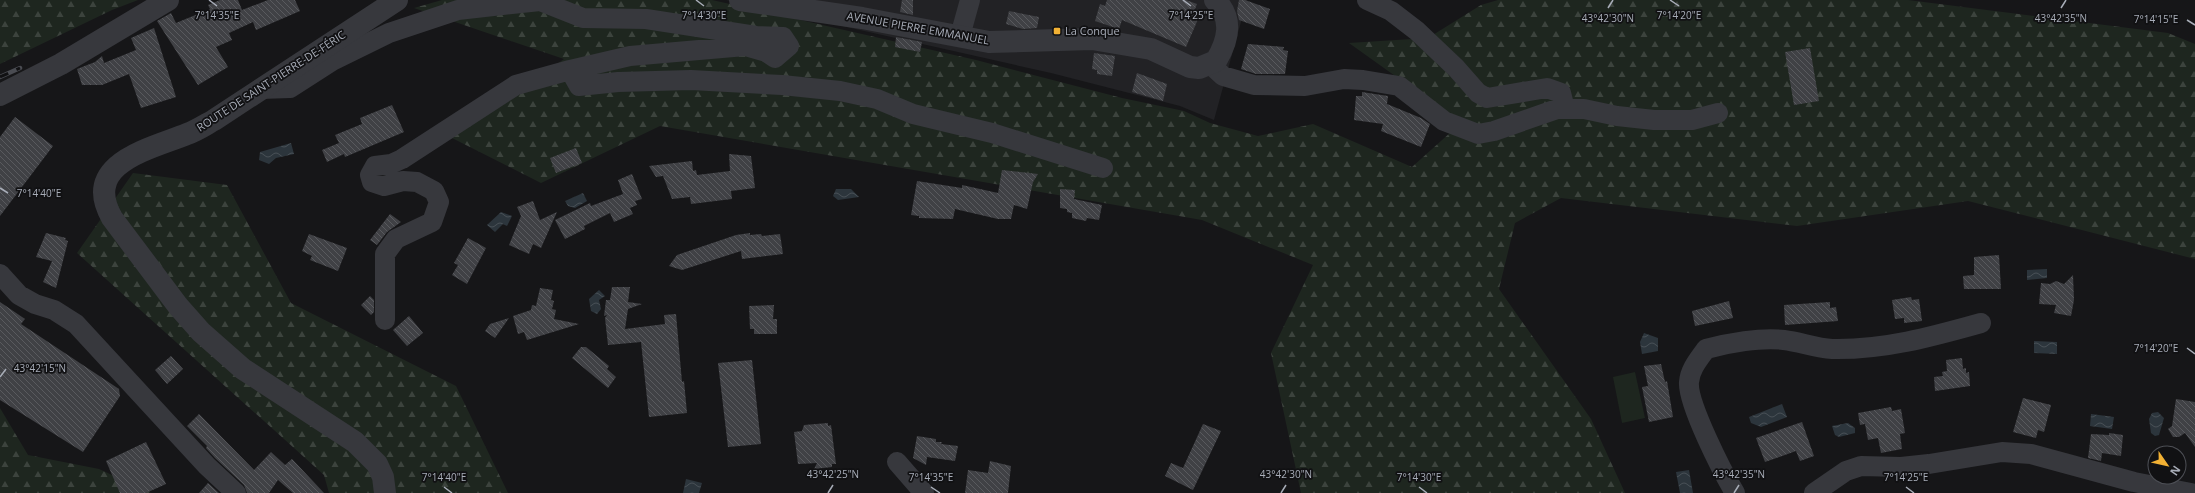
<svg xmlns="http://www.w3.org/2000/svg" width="2195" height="493" font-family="'Open Sans',sans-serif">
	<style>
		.built { fill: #222225 }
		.forest { fill: url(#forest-firs) }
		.park { fill: #1e261f }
		.water { fill: url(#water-waves) }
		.building { fill: url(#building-back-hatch) }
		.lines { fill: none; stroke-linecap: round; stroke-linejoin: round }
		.minor { stroke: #37383d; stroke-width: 20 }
		.tertiary { stroke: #37383d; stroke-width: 22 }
		.rail-casing { stroke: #4a4c52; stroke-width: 4.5 }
		.rail { stroke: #111113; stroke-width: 3; stroke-dasharray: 9; stroke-linecap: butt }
		.ticks { fill: none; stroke: #a8adb8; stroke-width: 1.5 }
		.poi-dot { fill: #f2b134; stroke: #111113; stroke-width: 1.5 }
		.labels { text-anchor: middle; stroke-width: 3.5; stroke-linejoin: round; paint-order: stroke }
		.street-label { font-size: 11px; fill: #a8adb8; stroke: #111113 }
		.poi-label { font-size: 11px; fill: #a8adb8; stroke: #111113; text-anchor: start }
		.ticks-label { font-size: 10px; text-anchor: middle; fill: #a8adb8; stroke: #111113; stroke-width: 3.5; stroke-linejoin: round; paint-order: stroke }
	</style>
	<defs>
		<pattern id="forest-firs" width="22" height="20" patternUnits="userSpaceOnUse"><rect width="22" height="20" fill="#1e261f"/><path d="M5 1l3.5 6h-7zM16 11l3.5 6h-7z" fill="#3c433d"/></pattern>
		<pattern id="water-waves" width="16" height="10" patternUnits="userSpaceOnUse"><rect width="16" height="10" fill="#2c353c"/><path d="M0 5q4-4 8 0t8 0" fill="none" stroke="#485056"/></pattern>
		<pattern id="building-back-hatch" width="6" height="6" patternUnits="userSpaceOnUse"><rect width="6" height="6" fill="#404145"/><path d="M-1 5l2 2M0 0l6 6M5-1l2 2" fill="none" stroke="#595a5e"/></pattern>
	</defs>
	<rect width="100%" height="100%" fill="#161618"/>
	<path class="built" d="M726,0H1247L1214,120L1180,106L1051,73Z"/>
	<path class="forest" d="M0,0H138L112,10L0,64Z
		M442,0H712L976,60L1122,98L1184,111L1210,123L1258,136L1313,124L1412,167L1461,123L1349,43L1428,38L1481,5L1498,0H1908L2168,33L2195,44V259L1968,201L1797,226L1561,198L1515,223L1499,289L1591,419L1625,493H1301L1271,353L1313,265L1202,220L660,126L541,183L452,138L564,59L414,8Z
		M133,173L227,185L291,303L456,386L508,493H329L324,475L77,253Z
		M0,408L28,455L99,469L151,493H0Z"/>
	<path class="park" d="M1635,372L1645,418L1622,423L1613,377Z"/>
	<path class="water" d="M291,143L294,154L276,158L269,164L259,160L260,152Z
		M836,189H851L859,197L838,200L833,196Z
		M583,193L587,201L575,208L568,206L565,201Z
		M501,212L512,216L507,226L503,224L495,232L487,225Z
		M2047,269V278L2027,280V270Z
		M599,290L605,296L599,300L601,309L597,314L591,311L589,299Z
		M1644,333L1658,338V351L1642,354L1640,342Z
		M2034,341L2057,342V354L2034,353Z
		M1782,404L1787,417L1761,427L1751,423L1749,417Z
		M2158,412L2164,418L2159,435L2155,436L2151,433L2149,419L2152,413Z
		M2091,414L2114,417L2112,429L2090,426Z
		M1848,423L1855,428V433L1839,437L1835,435L1832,426Z
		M1689,470L1693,493H1680L1676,472Z
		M686,479L702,483L699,493H683Z"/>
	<path class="building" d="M220,0H238L242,10L268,0H295L300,11L256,30L253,22L229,33L232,40L216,47L228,67L198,85L157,21L171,13L176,23L210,9L208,5Z
		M902,0H913V15L900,12Z
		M1107,0H1186L1197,4L1193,14L1199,17L1186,47L1122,20L1119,29L1095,21L1100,4L1105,6Z
		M1239,0H1245L1270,9L1264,29L1239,20L1237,11Z
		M1009,11L1039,17L1037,28L1023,29L1006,24Z
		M154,28L176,97L141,108L129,74L102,85H82L77,69L95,62L102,56L104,63L136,50L131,38Z
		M896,37L922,42L920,52L895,47Z
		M1248,44L1284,47L1283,50L1288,51L1285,74H1256L1241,69Z
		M1810,48L1819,101L1794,105L1785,52Z
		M1094,53L1115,56L1112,76L1097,74V70L1092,69Z
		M1137,73L1167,84L1163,101L1132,92Z
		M1362,92L1388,96L1387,104L1421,118L1430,124L1421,147L1381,131L1383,124L1354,120L1356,96H1362Z
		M392,105L404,132L345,157L344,154L327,162L322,150L339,143L335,135L362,124L360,118Z
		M15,117L53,146L0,216V137Z
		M576,148L582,163L556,173L550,158Z
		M729,154L751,156L755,188L731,191L732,199L691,204L690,197L672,199L663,176L656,177L649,166L692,161L693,171L696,170L697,175L730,171Z
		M1002,170L1038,174L1033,182L1027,209L1014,205L1011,219H998L955,209L953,219L919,218V216L911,215L917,181L962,188V185L998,193Z
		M632,174L642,199L635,201L637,205L630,208L633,214L614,222L610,213L584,226L585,229L565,239L555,220L590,203L591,206L623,194L618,180Z
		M1060,189L1075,190L1074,199L1102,205L1099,220L1087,218L1086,221L1072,218V213L1067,212V209L1060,208Z
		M533,201L540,220L557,212L541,248L533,244L529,254L509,245L521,216L517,207Z
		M390,214L401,222L387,232L377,245L370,240Z
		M46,233L66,238L65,240L68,241L56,288L43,282L52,261L36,257Z
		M750,233V235L761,234L762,236L780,234L783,254L742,259L741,251L682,270L669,266L677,255L736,235Z
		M309,234L347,248L338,271L310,260L312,256L302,251Z
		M468,238L486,248L467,284L452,275L458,265L454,263Z
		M1999,255L2001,289H1964L1963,276L1974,275V257Z
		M2073,275L2074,300L2071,316L2054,313L2056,305L2039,304L2041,283L2050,284L2056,281L2064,284Z
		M612,287H630L628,302L642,304L628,309L625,329L665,324L664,315L676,314L682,382L684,381L687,413L649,417L641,342L608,345L605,318L607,315L604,316L606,300H610Z
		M540,288L553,290L551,300L554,301L552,309L556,310L554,319L579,324L527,340L524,332L518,334L513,316L531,310L532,305L536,306Z
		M370,296L374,300V312L371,315L361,305Z
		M1911,297L1912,300L1919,299L1922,321L1904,323V318L1895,319L1892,300Z
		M1729,301L1733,318L1695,326L1692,311Z
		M0,302L25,319L21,324L119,389L120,396L83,452L0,400Z
		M1830,302V308L1836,307L1838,321L1785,325L1784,305Z
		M774,305L773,319H777V334H754V329H750L749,306Z
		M409,316L423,333L407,346L393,330Z
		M509,318L495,338L485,331L490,324Z
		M581,347H586L609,366L607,369L616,377L608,388L572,358Z
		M171,356L183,369L167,384L155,370Z
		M1962,358L1963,369L1966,368V373L1969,372L1970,386L1935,391L1934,377L1943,376L1942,372L1947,371L1946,360Z
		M752,360L761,444L728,447L718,363Z
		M1661,364L1665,382L1667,381L1673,417L1649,422L1642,387L1648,386L1644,366Z
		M2023,398L2051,405L2044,432L2038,430L2036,438L2013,432Z
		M2176,399L2195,402V447L2185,433L2179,437H2173L2168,429L2172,426Z
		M1891,407L1892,411L1901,409L1905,433L1900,434L1902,449L1881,453L1878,438L1868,440L1865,424L1860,425L1858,413Z
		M199,414L254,470L271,452L285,465L292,459L324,493H293L278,480L269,493H247L244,485L215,458L206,448L207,446L187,426Z
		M1802,422L1814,456L1800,461L1796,451L1765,462L1756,438Z
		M828,423V426L831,425L836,464H832V467L814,469L817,463L798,464L794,432L802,431L804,425Z
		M1203,424L1221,431L1193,490L1165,476L1171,463L1183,468Z
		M2109,433L2123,435L2121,456L2102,453L2101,461L2088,458L2091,434L2109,435Z
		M917,436L936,439V442H942L941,444L958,446L955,461L927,457L926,465L913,458Z
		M146,442L166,484L146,493H120L106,461Z
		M990,461L1011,466L1008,493H965L968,470L988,473Z
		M208,483L219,493H199Z"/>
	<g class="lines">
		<path class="minor" d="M1367,0L1391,11L1417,31L1456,68L1478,93L1487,98L1547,88L1561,93L1565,109
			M960,36L970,0
			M1211,65L1223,76L1254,85L1305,86L1344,79L1363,80L1399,86L1444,121L1478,134L1494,131L1557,109H1584L1617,116L1654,120H1692L1718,113
			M570,70L579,86L618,82L691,80L782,85L840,91L877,99L913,114L992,133L1103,168
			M260,89L290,88L332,61L389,33L458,10L540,1L583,18L646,19L756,36L783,37L789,46L775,58L766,52L745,46L630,56L570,70L516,85L402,159L391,164L375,166L370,175L372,182L384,186L403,181L417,182L434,191L439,202L432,222L396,239L385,254V320
			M0,274L19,295L35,304L54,310L76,324L207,466L236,493
			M897,462L924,493
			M1735,493C1723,473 1687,403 1689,382C1690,369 1699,359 1706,349C1728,343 1761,337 1784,340C1800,342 1816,348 1832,349C1884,350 1931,337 1981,323
			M1814,493L1846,471L1861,466L1901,467L1929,464L2002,452L2031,454L2134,482L2191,493"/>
		<path class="tertiary" d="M740,0L862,18L989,42L1092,39L1151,49L1190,67L1199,68L1216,61C1228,41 1234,19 1215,0
			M0,95L61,64L168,0
			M385,493L383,477L377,464L355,442L243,369L201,332L178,306L112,218C81,163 150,149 187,134C196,131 205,125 214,120L397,0"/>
		<g class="rail-casing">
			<path id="rail" d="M0,77L20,68"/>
		</g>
		<use href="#rail" class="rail"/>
	</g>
	<path class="ticks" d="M209,0L217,6M696,0L704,6M1183,0L1191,6M1670,0L1679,6M1608,8L1613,0M2061,8L2066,0M2187,20L2195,25M0,188L8,193M2187,348L2195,354M0,377L6,369M444,487L452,493M931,487L940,493M1419,487L1427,493M1906,487L1914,493M828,493L833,485M1281,493L1286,485M1734,493L1739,485"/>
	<rect class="poi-dot" x="1053" y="27" width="8" height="8" rx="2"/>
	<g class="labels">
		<g class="street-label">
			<text transform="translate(918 28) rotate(10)" y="4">AVENUE PIERRE EMMANUEL</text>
			<text transform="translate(271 81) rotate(-33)" y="4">ROUTE DE SAINT-PIERRE-DE-FÉRIC</text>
		</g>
		<g class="poi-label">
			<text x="1065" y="35">La Conque</text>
		</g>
	</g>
	<g class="ticks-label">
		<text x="217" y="19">7°14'35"E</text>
		<text x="1191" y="19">7°14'25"E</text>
		<text x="704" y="19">7°14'30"E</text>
		<text x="1679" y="19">7°14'20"E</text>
		<text x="1608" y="22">43°42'30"N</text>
		<text x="2061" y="22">43°42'35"N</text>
		<text x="2156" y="23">7°14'15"E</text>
		<text x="39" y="197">7°14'40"E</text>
		<text x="2156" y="352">7°14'20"E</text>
		<text x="40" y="372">43°42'15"N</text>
		<text x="833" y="478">43°42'25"N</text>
		<text x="1286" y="478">43°42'30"N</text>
		<text x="1739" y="478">43°42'35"N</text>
		<text x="444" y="481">7°14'40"E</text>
		<text x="931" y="481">7°14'35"E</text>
		<text x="1419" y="481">7°14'30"E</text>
		<text x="1906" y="481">7°14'25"E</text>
	</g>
	<g transform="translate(2167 465) rotate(124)"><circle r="19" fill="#111113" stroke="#4d4f55"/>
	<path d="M0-3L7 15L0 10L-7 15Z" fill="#f2b134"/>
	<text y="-6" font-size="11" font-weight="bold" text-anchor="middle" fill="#a8adb8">N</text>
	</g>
</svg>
